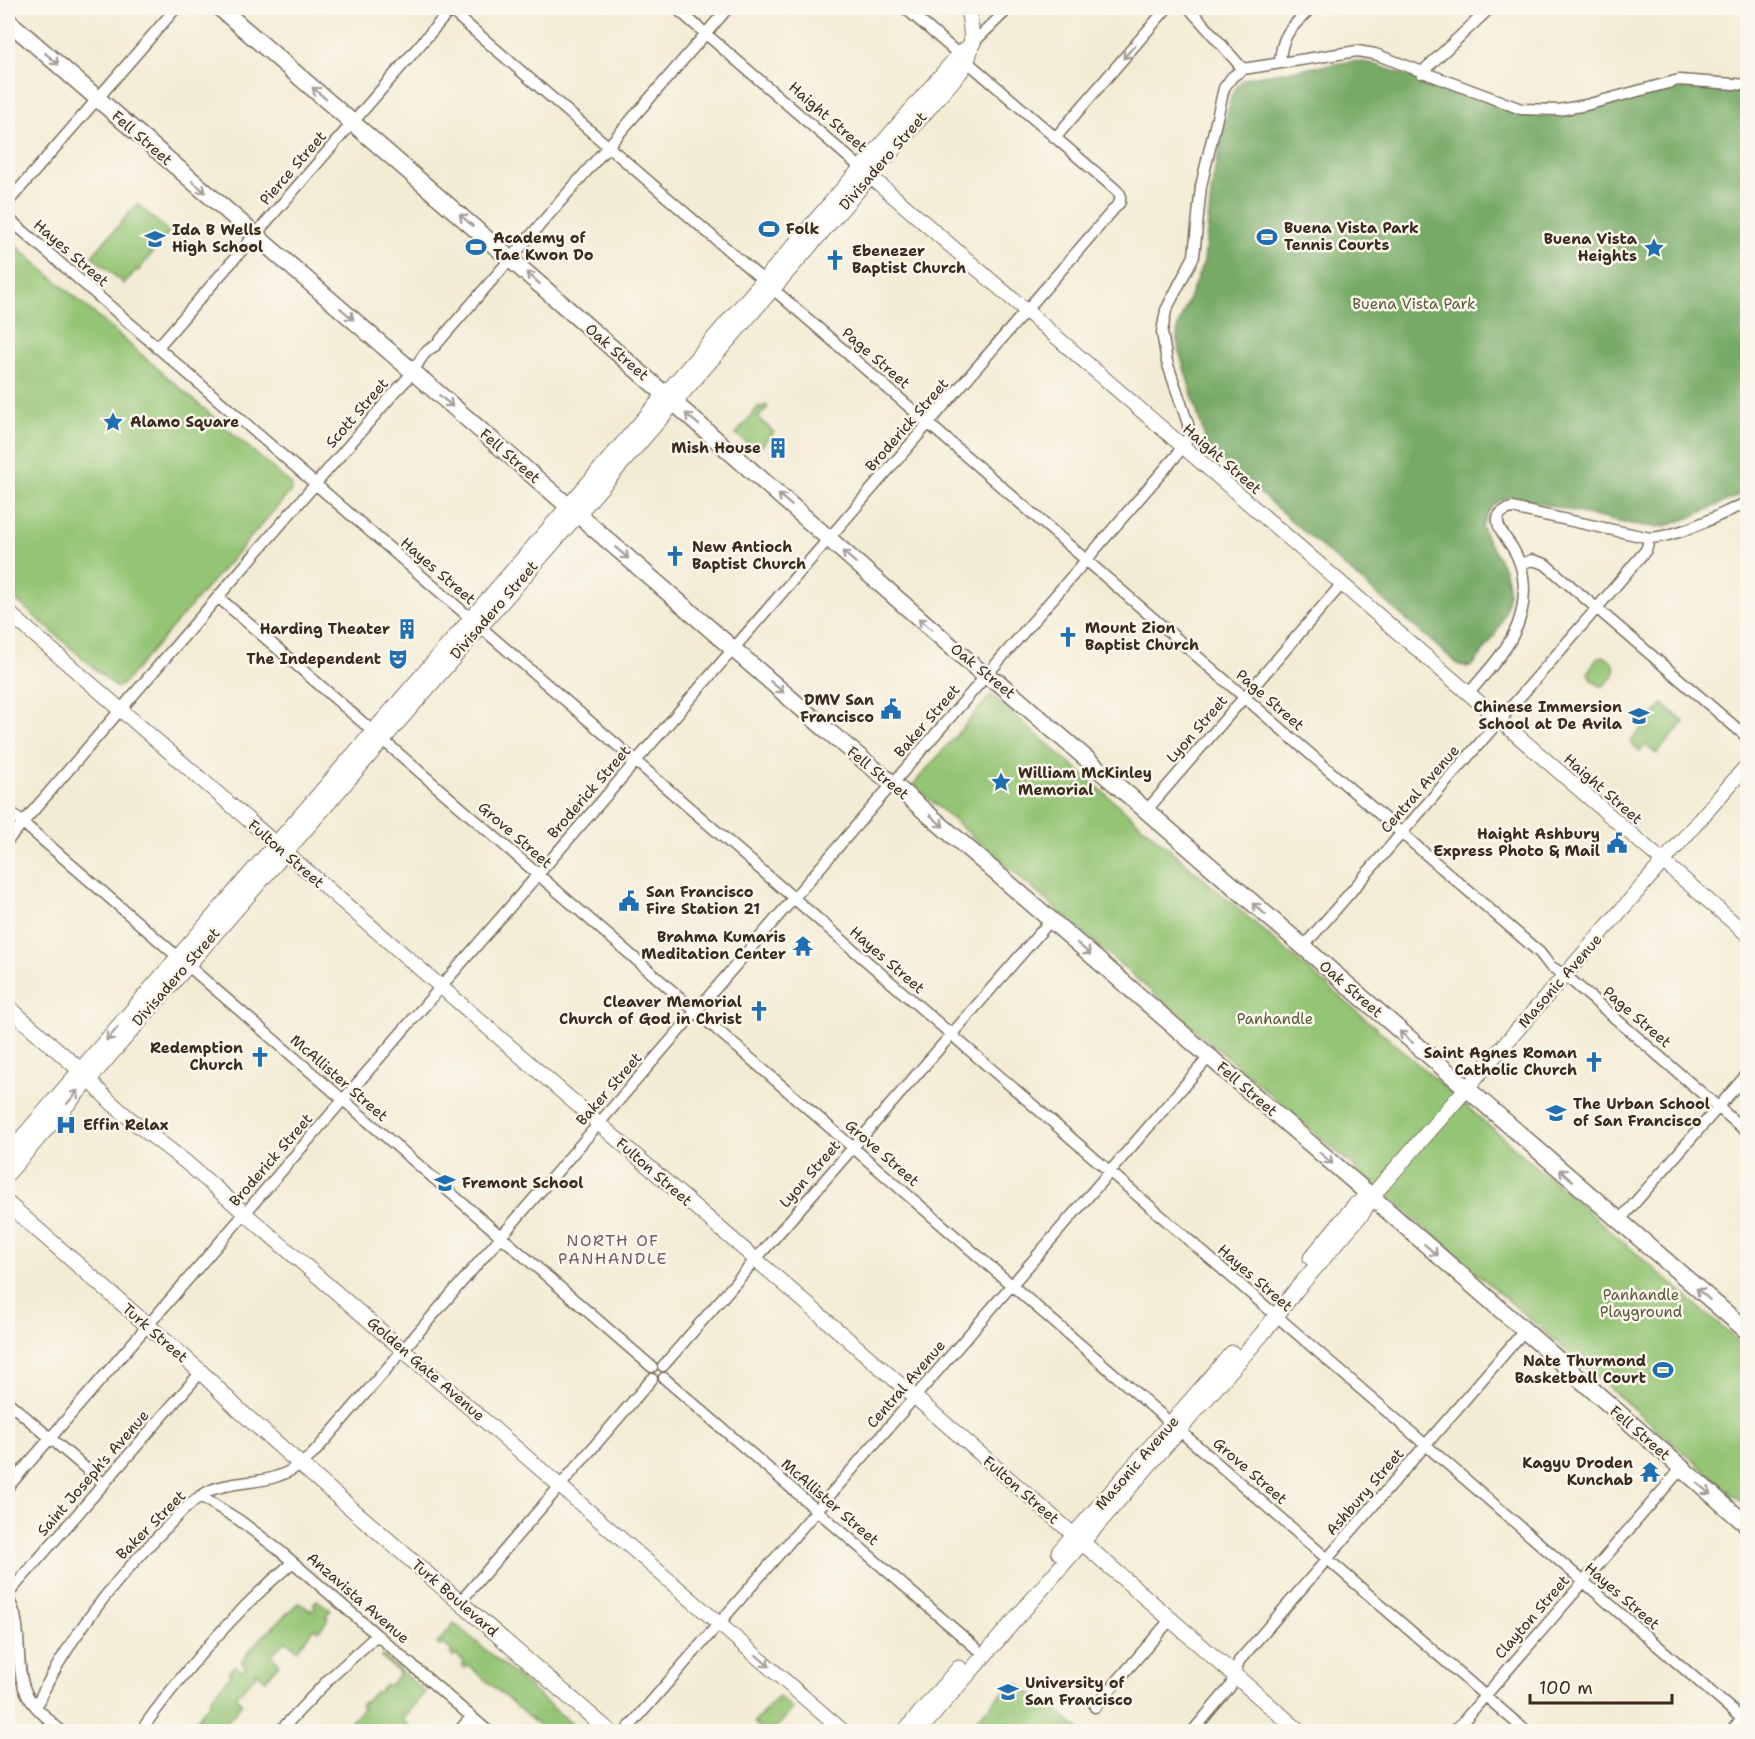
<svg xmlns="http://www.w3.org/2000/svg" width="1755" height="1739" font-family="'Shantell Sans',sans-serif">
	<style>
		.green { fill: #94c575; stroke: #68784a; stroke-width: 1.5 }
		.forest { fill: #7a6; stroke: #596a42; stroke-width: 1.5 }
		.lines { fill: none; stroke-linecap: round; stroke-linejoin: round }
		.minor-casing { stroke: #7b6e5e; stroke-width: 13 }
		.tertiary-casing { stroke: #7b6e5e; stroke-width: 16 }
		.secondary-casing { stroke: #7b6e5e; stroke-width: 17 }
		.primary-casing { stroke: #7b6e5e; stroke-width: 19 }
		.minor { stroke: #fff; stroke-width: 10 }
		.tertiary { stroke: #fff; stroke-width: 14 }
		.secondary { stroke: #fff; stroke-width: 15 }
		.primary { stroke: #fff; stroke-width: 16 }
		.oneway { stroke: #a79f9a }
		.labels { text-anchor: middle; stroke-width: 5; stroke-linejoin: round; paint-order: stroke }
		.street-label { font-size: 15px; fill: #3b2a1e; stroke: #fbf7ec }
		.poi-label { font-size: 15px; font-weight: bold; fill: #3b2a1e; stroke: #fbf7ec; text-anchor: start }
		.park-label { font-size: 15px; fill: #565838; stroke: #fbf7ec }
		.neighbourhood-label { font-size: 16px; letter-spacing: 1.5px; fill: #755765; stroke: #fbf7ec }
	</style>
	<rect width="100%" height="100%" fill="#fbf7ec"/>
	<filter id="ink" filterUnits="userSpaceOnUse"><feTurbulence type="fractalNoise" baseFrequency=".0167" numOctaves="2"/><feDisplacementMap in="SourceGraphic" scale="12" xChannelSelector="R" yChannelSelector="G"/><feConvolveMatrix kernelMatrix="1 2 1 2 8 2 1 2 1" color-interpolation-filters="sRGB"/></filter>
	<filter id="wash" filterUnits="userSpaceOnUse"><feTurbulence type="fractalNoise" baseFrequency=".008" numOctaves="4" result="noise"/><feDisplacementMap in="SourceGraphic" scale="24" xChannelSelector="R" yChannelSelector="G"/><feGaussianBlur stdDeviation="1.35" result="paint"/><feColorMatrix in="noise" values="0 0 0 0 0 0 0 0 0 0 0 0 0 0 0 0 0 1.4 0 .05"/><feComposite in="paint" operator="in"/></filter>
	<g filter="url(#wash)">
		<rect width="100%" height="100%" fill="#f3ecd5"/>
		<path class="green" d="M137,204L169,232L138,271L136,270L124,284L92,256Z
			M8,239L292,485L291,491L123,684L117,688L8,593Z
			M765,405L768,407L758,418L774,432L757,451L736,434L759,406L762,408Z
			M1603,656L1612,661L1615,670L1613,677L1603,686C1596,685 1589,678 1588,672L1597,658Z
			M991,695L1747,1349V1507L913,785Z
			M1663,704L1684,722L1656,754L1646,745L1640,751L1630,742Z
			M317,1600L331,1610L326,1615L329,1618L319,1631L315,1628L297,1650L286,1641L271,1655L279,1663L266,1680L255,1671L254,1672L256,1675L236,1696L242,1703L220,1731H188L211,1701L210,1699L231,1675L228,1672L235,1665L242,1671L246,1667L241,1662L254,1645L298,1603L312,1611L316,1607L313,1604Z
			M454,1623L580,1731H545L468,1665L465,1668L462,1665L464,1662L455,1654L453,1657L450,1654L452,1651L443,1644L440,1646L437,1644Z
			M382,1655L425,1692L402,1719L409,1726L406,1732L342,1731L363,1708L361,1705L363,1702L364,1703L375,1692L378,1693L386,1684L389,1686L399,1675V1673L381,1657Z
			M1018,1683L1033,1695L1045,1700L1081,1731H965L1001,1694Z
			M778,1696L793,1709L773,1731H764L754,1723Z"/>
		<path class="forest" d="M1354,61L1370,63L1508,110L1535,116H1562L1580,112L1677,87L1697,86L1747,91V492L1686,519L1670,525L1655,527L1618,522L1514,497C1495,498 1489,509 1482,526C1485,542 1497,552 1503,567C1519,604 1495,638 1473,665L1469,667L1459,665L1214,454L1206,442L1180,354L1177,339L1178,326L1204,261L1212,185L1222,134L1232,94L1241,81L1250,77Z"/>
	</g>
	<g filter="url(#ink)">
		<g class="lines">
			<g class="minor-casing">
				<path id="minor" d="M448,8L764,281
					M676,8L861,168
					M1189,8L1243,69
					M973,43L1009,8
					M1280,63C1281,34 1292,27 1311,8
					M1421,73L1490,8
					M1055,138L1167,8
					M8,202L176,8
					M8,218L1748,1724
					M773,289L1540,953L1550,966L1565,975L1748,1133
					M157,348L452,8
					M1521,564L1532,560L1545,564L1748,738
					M218,597L1527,1732
					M1468,694C1499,658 1530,628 1523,577C1522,566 1518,557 1512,547C1503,534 1485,515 1512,508L1650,538C1684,535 1716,516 1748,502
					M8,810L652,1367
					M1146,811L1342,584
					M8,840L395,392C401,386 407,379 412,373C419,363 423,351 435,346L728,8
					M1303,947L1597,608L1646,550L1650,538
					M1619,1221L1748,1073
					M663,1366L1051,920
					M664,1378L976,1648
					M8,1402L104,1484
					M8,1487L1120,202V194L1115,189L905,8
					M200,1496L239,1520L280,1551L489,1732
					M8,1594L201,1372
					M8,1599C24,1622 14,1663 25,1690C32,1707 49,1719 62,1732
					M460,1602L652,1379
					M36,1706C67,1640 111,1584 162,1532C177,1517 192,1499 211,1490C232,1481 257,1484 278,1476C291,1472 303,1463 313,1454L1176,456L1189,436L1188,424L1167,362L1162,332L1166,310L1194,256L1201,186L1224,88L1232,77L1243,69L1357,51L1375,54L1521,109L1559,110L1586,105L1679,80L1748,85
					M1095,1707L1170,1620
					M140,1732C185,1669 234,1612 293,1562
					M279,1732L329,1679L377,1635
					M458,1732L471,1717
					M625,1732L1209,1057
					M1192,1732L1230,1687L1239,1661L1524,1331
					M1454,1732L1681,1469
					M1730,1732L1748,1712"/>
			</g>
			<g class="tertiary-casing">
				<path id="tertiary" d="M862,169L1748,935
					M8,612L1074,1535
					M89,1078C110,1108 159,1140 188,1164L844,1732
					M1466,1089L1748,764"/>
			</g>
			<g class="secondary-casing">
				<path id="secondary" d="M8,1007L87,1076
					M8,1154L959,55L973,43
					M8,1173L960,72C976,51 972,32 968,8
					M8,1204L201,1372L239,1410L300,1464L610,1732
					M1311,1258L1355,1205L1371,1197
					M1076,1537L1300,1732
					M1059,1552L1232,1353
					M904,1732L959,1668
					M918,1732L1262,1334L1296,1290L1363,1212L1371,1197L1466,1089"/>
			</g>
			<g class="primary-casing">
				<path id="primary" d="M220,8L554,297L985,676L999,683L1748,1332
					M8,21L829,732L906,795L1357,1184L1748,1526"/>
			</g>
			<use href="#minor" class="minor"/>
			<use href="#tertiary" class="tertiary"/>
			<use href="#secondary" class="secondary"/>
			<use href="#primary" class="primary"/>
		</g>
		<defs><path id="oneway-shaft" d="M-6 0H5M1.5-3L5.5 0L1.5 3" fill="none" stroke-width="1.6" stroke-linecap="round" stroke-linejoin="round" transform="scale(1.5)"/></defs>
		<g class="oneway">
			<use href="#oneway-shaft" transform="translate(1129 52) rotate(131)"/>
			<use href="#oneway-shaft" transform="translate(52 59) rotate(41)"/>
			<use href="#oneway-shaft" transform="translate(319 93) rotate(-139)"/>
			<use href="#oneway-shaft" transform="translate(199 187) rotate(41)"/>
			<use href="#oneway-shaft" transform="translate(466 220) rotate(-139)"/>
			<use href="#oneway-shaft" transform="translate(533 278) rotate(-139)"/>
			<use href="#oneway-shaft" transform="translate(347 314) rotate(41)"/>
			<use href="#oneway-shaft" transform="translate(446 401) rotate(41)"/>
			<use href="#oneway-shaft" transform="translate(692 419) rotate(-139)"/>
			<use href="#oneway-shaft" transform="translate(785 500) rotate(-139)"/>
			<use href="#oneway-shaft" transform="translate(622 553) rotate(41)"/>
			<use href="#oneway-shaft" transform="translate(849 557) rotate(-139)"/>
			<use href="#oneway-shaft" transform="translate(925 624) rotate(-139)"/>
			<use href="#oneway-shaft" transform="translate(777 687) rotate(41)"/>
			<use href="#oneway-shaft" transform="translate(937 821) rotate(41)"/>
			<use href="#oneway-shaft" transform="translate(1259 909) rotate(-139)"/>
			<use href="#oneway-shaft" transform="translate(1084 949) rotate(41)"/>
			<use href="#oneway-shaft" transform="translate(112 1034) rotate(131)"/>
			<use href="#oneway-shaft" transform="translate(1406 1037) rotate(-139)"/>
			<use href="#oneway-shaft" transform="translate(73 1097) rotate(-49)"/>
			<use href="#oneway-shaft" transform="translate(1326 1158) rotate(41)"/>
			<use href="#oneway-shaft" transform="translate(1566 1175) rotate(-139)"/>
			<use href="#oneway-shaft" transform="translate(1431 1250) rotate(41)"/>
			<use href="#oneway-shaft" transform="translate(1703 1294) rotate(-139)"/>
			<use href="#oneway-shaft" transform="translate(1704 1489) rotate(41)"/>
			<use href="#oneway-shaft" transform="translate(763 1661) rotate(41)"/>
		</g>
	</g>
	<defs>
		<g id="stadium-bare" transform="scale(1.62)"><path d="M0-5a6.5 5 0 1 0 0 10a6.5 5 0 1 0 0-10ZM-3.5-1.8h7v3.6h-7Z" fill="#1f6fb2" stroke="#fbf7ec" stroke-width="2.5" paint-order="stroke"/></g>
		<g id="school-bare" transform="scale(1.62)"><path d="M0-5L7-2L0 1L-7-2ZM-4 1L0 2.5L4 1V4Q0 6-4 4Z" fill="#1f6fb2" stroke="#fbf7ec" stroke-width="2.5" paint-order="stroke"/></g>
		<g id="sight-bare" transform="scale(1.62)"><path d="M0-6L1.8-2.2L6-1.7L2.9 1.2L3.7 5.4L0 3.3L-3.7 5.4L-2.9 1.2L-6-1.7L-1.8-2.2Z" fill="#1f6fb2" stroke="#fbf7ec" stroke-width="2.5" paint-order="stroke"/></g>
		<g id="church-bare" transform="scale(1.62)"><path d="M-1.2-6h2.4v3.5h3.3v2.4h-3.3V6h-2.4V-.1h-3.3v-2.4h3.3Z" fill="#1f6fb2" stroke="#fbf7ec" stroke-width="2.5" paint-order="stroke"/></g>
		<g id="building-bare" transform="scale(1.62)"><path d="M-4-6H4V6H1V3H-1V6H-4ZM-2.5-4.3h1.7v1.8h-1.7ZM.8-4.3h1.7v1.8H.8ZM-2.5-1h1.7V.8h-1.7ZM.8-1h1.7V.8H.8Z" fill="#1f6fb2" stroke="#fbf7ec" stroke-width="2.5" paint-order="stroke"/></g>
		<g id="theatre-bare" transform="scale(1.62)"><path d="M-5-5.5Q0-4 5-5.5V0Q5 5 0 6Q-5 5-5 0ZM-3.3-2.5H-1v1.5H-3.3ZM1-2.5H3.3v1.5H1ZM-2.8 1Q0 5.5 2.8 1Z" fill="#1f6fb2" stroke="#fbf7ec" stroke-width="2.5" paint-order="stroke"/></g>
		<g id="civic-bare" transform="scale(1.62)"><path d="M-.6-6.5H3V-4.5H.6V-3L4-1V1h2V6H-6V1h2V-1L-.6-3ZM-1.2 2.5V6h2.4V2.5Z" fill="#1f6fb2" stroke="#fbf7ec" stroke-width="2.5" paint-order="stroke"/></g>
		<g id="temple-bare" transform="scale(1.62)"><path d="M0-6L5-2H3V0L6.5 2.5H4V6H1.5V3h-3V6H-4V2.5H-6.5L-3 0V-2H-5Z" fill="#1f6fb2" stroke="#fbf7ec" stroke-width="2.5" paint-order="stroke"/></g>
		<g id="hospital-bare" transform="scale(1.62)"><path d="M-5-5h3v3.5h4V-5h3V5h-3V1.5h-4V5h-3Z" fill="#1f6fb2" stroke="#fbf7ec" stroke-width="2.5" paint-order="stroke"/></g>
		<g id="university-bare" transform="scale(1.62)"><path d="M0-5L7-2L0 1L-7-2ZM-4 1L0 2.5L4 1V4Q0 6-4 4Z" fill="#1f6fb2" stroke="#fbf7ec" stroke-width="2.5" paint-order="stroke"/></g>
	</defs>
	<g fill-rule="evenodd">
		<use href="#stadium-bare" x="769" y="229"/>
		<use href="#stadium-bare" x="1267" y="237"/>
		<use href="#school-bare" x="155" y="239"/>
		<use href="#stadium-bare" x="476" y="247"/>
		<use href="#sight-bare" x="1654" y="248"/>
		<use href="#church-bare" x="835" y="260"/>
		<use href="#sight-bare" x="113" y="422"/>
		<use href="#building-bare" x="778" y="448"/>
		<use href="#church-bare" x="675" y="556"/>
		<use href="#building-bare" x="407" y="629"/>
		<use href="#church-bare" x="1068" y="637"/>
		<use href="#theatre-bare" x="398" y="659"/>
		<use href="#civic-bare" x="891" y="709"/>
		<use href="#school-bare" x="1639" y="716"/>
		<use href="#sight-bare" x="1001" y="782"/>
		<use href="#civic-bare" x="1617" y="843"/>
		<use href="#civic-bare" x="629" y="901"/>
		<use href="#temple-bare" x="803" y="946"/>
		<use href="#church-bare" x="759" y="1011"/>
		<use href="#church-bare" x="260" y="1057"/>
		<use href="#church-bare" x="1594" y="1062"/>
		<use href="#school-bare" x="1556" y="1113"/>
		<use href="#hospital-bare" x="66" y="1125"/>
		<use href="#school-bare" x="445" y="1183"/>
		<use href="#stadium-bare" x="1663" y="1370"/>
		<use href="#temple-bare" x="1650" y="1472"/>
		<use href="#university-bare" x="1008" y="1692"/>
	</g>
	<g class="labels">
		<g class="street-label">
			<text transform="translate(828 117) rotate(41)" y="5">Haight Street</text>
			<text transform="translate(142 138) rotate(41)" y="5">Fell Street</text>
			<text transform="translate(883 161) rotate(-49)" y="5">Divisadero Street</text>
			<text transform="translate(293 168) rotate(-49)" y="5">Pierce Street</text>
			<text transform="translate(71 253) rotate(41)" y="5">Hayes Street</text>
			<text transform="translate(617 352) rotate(41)" y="5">Oak Street</text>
			<text transform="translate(876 358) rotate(41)" y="5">Page Street</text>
			<text transform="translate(357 413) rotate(-49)" y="5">Scott Street</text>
			<text transform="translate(907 425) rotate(-49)" y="5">Broderick Street</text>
			<text transform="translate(510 456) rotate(41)" y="5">Fell Street</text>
			<text transform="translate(1222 459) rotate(41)" y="5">Haight Street</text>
			<text transform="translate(438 571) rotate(41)" y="5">Hayes Street</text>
			<text transform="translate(494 610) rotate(-49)" y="5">Divisadero Street</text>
			<text transform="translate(983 671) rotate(39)" y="5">Oak Street</text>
			<text transform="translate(1270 700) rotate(41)" y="5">Page Street</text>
			<text transform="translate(927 721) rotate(-49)" y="5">Baker Street</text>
			<text transform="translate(1197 729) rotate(-49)" y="5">Lyon Street</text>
			<text transform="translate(878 773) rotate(39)" y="5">Fell Street</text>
			<text transform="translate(1420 789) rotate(-49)" y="5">Central Avenue</text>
			<text transform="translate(1603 789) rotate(41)" y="5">Haight Street</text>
			<text transform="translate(589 792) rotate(-49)" y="5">Broderick Street</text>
			<text transform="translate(515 835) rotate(41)" y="5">Grove Street</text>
			<text transform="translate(286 854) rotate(41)" y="5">Fulton Street</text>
			<text transform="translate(887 960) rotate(41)" y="5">Hayes Street</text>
			<text transform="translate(176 977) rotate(-49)" y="5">Divisadero Street</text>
			<text transform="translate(1560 981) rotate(-49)" y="5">Masonic Avenue</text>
			<text transform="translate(1351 989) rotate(41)" y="5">Oak Street</text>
			<text transform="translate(1637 1017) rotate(41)" y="5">Page Street</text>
			<text transform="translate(339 1078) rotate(41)" y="5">McAllister Street</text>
			<text transform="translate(609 1089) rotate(-49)" y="5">Baker Street</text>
			<text transform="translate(1247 1089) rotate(41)" y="5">Fell Street</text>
			<text transform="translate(882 1153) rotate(41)" y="5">Grove Street</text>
			<text transform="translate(271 1160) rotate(-49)" y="5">Broderick Street</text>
			<text transform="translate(654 1172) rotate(41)" y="5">Fulton Street</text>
			<text transform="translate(810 1174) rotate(-49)" y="5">Lyon Street</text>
			<text transform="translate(1255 1278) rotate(41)" y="5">Hayes Street</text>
			<text transform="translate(155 1333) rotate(41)" y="5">Turk Street</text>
			<text transform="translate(426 1369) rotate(41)" y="5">Golden Gate Avenue</text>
			<text transform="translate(906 1384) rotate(-49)" y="5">Central Avenue</text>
			<text transform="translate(1640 1433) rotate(41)" y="5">Fell Street</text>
			<text transform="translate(1137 1463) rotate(-49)" y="5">Masonic Avenue</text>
			<text transform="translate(1250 1471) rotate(41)" y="5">Grove Street</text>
			<text transform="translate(93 1473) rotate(-49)" y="5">Saint Joseph's Avenue</text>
			<text transform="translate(1021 1490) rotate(41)" y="5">Fulton Street</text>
			<text transform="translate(1365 1492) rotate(-49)" y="5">Ashbury Street</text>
			<text transform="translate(830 1502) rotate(41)" y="5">McAllister Street</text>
			<text transform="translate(151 1525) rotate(-45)" y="5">Baker Street</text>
			<text transform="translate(1622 1596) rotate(41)" y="5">Hayes Street</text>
			<text transform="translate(358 1598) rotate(41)" y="5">Anzavista Avenue</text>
			<text transform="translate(455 1598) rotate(41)" y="5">Turk Boulevard</text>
			<text transform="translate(1532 1617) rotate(-49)" y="5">Clayton Street</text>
		</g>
		<g class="poi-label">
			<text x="1284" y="233">Buena Vista Park<tspan x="1284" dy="17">Tennis Courts</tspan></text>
			<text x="786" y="234">Folk</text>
			<text x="172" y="235">Ida B Wells<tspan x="172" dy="17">High School</tspan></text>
			<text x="493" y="243">Academy of<tspan x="493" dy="17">Tae Kwon Do</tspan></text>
			<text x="1637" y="244" text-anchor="end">Buena Vista<tspan x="1637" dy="17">Heights</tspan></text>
			<text x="852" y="256">Ebenezer<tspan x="852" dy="17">Baptist Church</tspan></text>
			<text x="130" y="427">Alamo Square</text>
			<text x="761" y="453" text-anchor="end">Mish House</text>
			<text x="692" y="552">New Antioch<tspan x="692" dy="17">Baptist Church</tspan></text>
			<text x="1085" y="633">Mount Zion<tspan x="1085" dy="17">Baptist Church</tspan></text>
			<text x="390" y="634" text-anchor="end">Harding Theater</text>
			<text x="381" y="664" text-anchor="end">The Independent</text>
			<text x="874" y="705" text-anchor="end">DMV San<tspan x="874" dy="17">Francisco</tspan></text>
			<text x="1622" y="712" text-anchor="end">Chinese Immersion<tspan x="1622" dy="17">School at De Avila</tspan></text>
			<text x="1018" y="778">William McKinley<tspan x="1018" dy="17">Memorial</tspan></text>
			<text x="1600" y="839" text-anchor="end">Haight Ashbury<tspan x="1600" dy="17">Express Photo &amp; Mail</tspan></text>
			<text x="646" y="897">San Francisco<tspan x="646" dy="17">Fire Station 21</tspan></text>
			<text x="786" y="942" text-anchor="end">Brahma Kumaris<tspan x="786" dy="17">Meditation Center</tspan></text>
			<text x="742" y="1007" text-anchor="end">Cleaver Memorial<tspan x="742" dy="17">Church of God in Christ</tspan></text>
			<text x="243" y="1053" text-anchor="end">Redemption<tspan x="243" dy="17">Church</tspan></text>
			<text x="1577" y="1058" text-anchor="end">Saint Agnes Roman<tspan x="1577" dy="17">Catholic Church</tspan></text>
			<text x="1573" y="1109">The Urban School<tspan x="1573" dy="17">of San Francisco</tspan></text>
			<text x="83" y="1130">Effin Relax</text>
			<text x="462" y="1188">Fremont School</text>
			<text x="1646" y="1366" text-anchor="end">Nate Thurmond<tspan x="1646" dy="17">Basketball Court</tspan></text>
			<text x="1633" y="1468" text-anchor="end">Kagyu Droden<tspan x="1633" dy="17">Kunchab</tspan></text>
			<text x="1025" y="1688">University of<tspan x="1025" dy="17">San Francisco</tspan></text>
		</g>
		<g class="park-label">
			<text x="1414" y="309">Buena Vista Park</text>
			<text x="1275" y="1024">Panhandle</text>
			<text x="1641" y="1300">Panhandle<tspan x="1641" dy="17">Playground</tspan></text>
		</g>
		<g class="neighbourhood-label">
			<text x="613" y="1246">NORTH OF<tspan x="613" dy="18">PANHANDLE</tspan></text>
		</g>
	</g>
	<rect width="1755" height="1739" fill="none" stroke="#fbf7ec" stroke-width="30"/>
	<path d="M1530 1694v9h142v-9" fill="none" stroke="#3b2a1e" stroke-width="3"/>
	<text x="1539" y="1694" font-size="18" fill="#3b2a1e" stroke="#fbf7ec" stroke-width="4.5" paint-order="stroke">100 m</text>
</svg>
